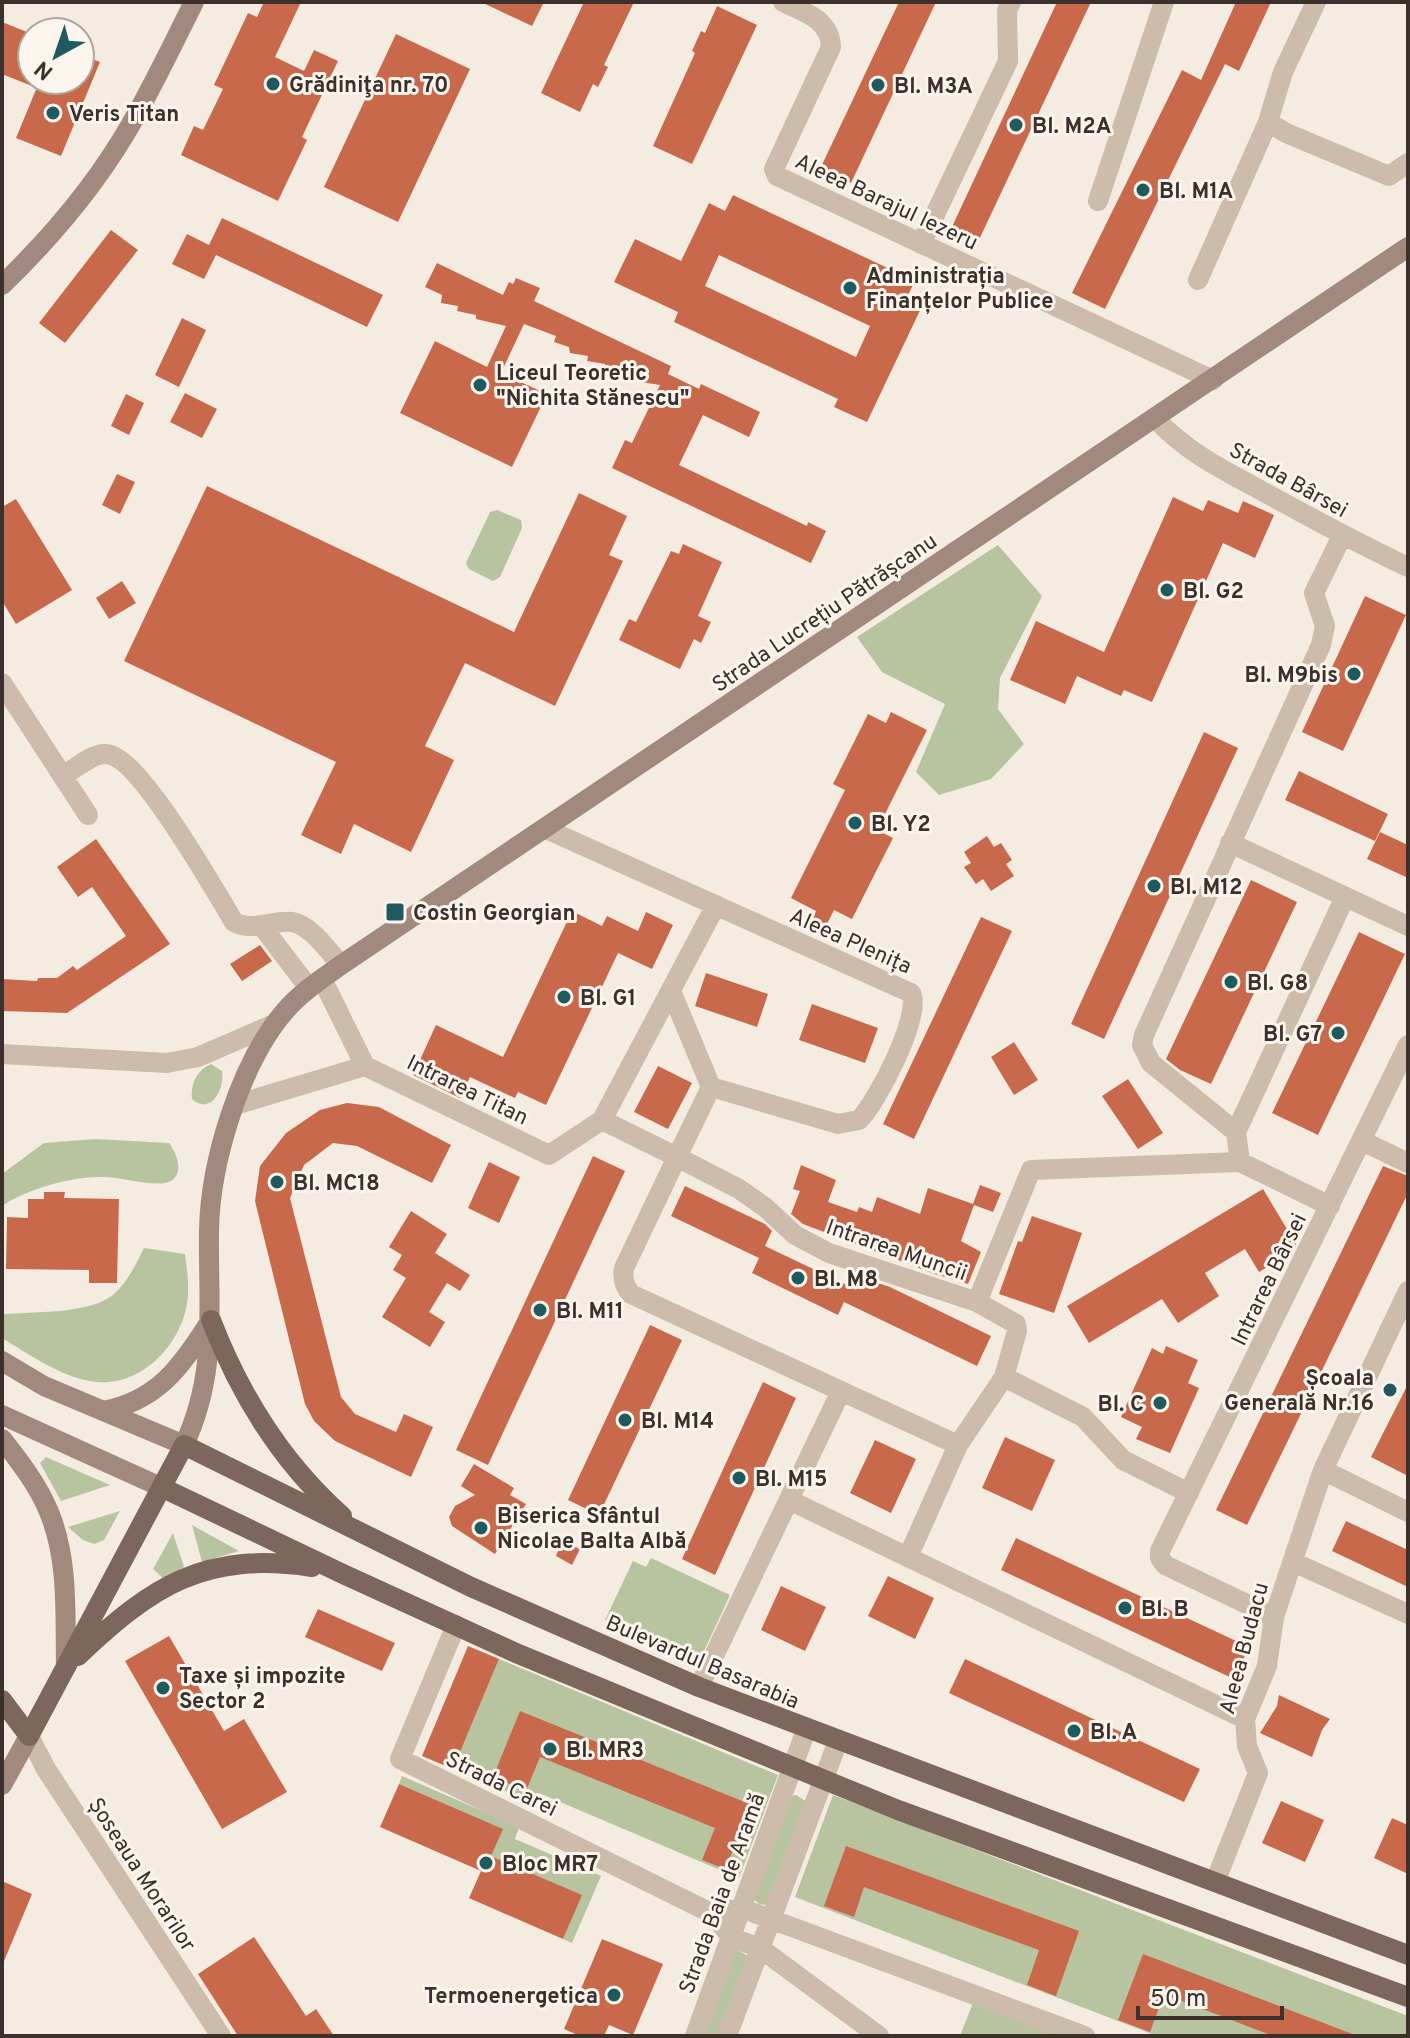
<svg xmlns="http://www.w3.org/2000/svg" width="1410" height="2038" font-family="Overpass,sans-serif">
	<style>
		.green { fill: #b8c4a0 }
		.building { fill: #c8694b; fill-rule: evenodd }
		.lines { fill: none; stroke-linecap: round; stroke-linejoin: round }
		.minor { stroke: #cdbbac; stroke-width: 20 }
		.secondary { stroke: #a18a7d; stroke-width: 20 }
		.primary { stroke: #7d675c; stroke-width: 20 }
		.poi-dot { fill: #1f5a5e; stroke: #fbf5ee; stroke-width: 3 }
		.labels { text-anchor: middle; stroke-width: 6; stroke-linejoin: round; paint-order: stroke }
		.poi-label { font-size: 22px; font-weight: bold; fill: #3b302b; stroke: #fbf5ee; text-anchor: start }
		.street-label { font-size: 22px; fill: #3b302b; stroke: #fbf5ee }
	</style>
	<rect width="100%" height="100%" fill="#f4ebe1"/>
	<path class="green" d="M497,510L521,520L522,528L500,577L493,581L469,569L466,563L490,512Z
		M998,545L1042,596L1000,678L998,709L1024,744L991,779L939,795L916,772L945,704L882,672L857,637Z
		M211,1064L222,1071C225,1089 211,1116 192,1099C190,1084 197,1070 211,1064Z
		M95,1139L169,1143C178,1155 186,1178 165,1183C149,1186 120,1177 103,1177C72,1176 27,1189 2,1206V1174L44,1143Z
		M144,1248L185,1254C187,1270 190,1287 187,1304C180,1345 142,1386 97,1382C64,1379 30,1355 2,1338V1314C32,1312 89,1314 113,1295C127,1283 136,1264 144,1248Z
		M46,1457L110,1485L61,1501L40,1463Z
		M120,1511L104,1540L94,1544L83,1540L68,1527Z
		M192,1525L239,1551L202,1562Z
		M173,1533L184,1567L164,1579L153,1569Z
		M651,1558L730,1595L698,1664L605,1620L633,1561L646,1567Z
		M499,1659L778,1775L739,1878L539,1793L534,1803L453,1769Z
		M402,1776L519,1827L515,1839L601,1876L572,1943L563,1939L581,1895L491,1856L502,1829L399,1784Z
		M796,1795L807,1802L769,1904C761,1906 757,1904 753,1897L791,1796Z
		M833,1795L1408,2016V2036H1157L795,1897Z
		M738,1950L749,1957L723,2036H699L733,1951Z
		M973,2003L1058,2036H960Z"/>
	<path class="building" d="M264,2H301L275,57L304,71L314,50L338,61L302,137L307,140L278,201L181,155L194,126L203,130L223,89L214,85L248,13L257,17Z
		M481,2H544L532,26Z
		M584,2H634L604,65L608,67L598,87L593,84L580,112L541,93Z
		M899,2H936L851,183L820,169Z
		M1057,2H1091L977,244L950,231Z
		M1236,2H1271L1239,71L1225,64L1105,309L1072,293L1182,70L1201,80Z
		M717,6L757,25L692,164L653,146L695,53L692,51L701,31L705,33Z
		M2,22L32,34V86L2,74Z
		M396,34L470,69L398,222L324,187Z
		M80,54L100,62L61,156L16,138L40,80H80Z
		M733,195L915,281L908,295L924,302L867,422L834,407L838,399L674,322L678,312L614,282L635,239L681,261L709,203L725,211ZM719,255L870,326L856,357L705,286Z
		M222,218L383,295L367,327L216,255L204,279L172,264L187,234L209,245Z
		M111,230L138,250L65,343L39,323Z
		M437,263L503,295L509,282L513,284L516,278L540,288L534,301L671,366L668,374L699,389L701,384L760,412L749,437L703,415L679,465L807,526L808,522L826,531L811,563L612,468L625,440L632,443L660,385L622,379L623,373L606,370L605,364L587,361L588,356L570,353L569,347L554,342L556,336L524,324L501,373L547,394L512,467L400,413L435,341L487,367L506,326L476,319V315L457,311L458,306L441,303L442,295L425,287Z
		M182,318L206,330L179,387L155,375Z
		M185,393L217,409L202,438L170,422Z
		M126,394L144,403L129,435L111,426Z
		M117,474L135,482L120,514L102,505Z
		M207,486L514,632L579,493L627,516L609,555L623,561L555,706L465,663L425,746L454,760L411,852L354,824L341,854L301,835L336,762L124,661Z
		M1173,497L1203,511L1208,500L1238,513L1243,501L1274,515L1255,558L1223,543L1152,702L1124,690L1121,696L1077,676L1065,704L1010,680L1036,621L1104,652Z
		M16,499L72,590L16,624L2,601V507Z
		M683,544L722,562L698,616L711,622L701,643L694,639L680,669L619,640L629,619L636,622L671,551L679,554Z
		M122,581L136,603L109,619L96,598Z
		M1365,596L1406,615L1343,751L1302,732Z
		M891,712L927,730L877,830L893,838L852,919L834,910L825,928L812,921L816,911L791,898L845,790L833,784L868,714L886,723Z
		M1204,732L1238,748L1104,1039L1071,1024Z
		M1299,771L1388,814L1375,841L1285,800Z
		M1380,832L1408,845V878L1367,859Z
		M987,836L994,847L1001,843L1012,860L1006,864L1014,876L991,891L983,879L976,884L964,867L971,863L964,852Z
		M96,839L170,944L67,1013L2,1011V979L37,981L38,978H57L73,966L77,970L126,936L92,887L78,897L57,867Z
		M1251,880L1297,902L1211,1084L1180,1070L1166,1059Z
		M572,911L602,926L607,916L638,931L646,912L673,925L652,969L618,953L546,1105L518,1092L515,1098L470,1077L460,1098L413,1075L436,1025L503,1057Z
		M981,917L1012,931L914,1139L883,1124Z
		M1359,932L1405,954L1318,1135L1272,1113Z
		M260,945L272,961L242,981L230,964Z
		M706,973L768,994L757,1027L695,1006Z
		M812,1004L878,1028L865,1063L799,1040Z
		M1014,1042L1038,1080L1014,1095L991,1057Z
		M658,1066L692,1083L668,1129L634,1112Z
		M1128,1079L1163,1133L1138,1149L1102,1096Z
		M347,1103L379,1107L451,1145L432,1183L357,1146L333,1143L304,1165L290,1198L341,1397L355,1414L396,1432L404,1414L433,1427L411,1477L335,1441L314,1421L305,1404L255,1201L260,1166L286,1133L320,1110Z
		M593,1156L625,1171L488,1465L456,1450Z
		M489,1162L520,1177L499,1223L468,1208Z
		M801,1165L836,1180L828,1202L857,1212L859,1207L872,1212L877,1197L920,1214L928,1188L973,1204L980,1185L1001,1193L993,1212L974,1205L961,1241L981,1252L968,1284L935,1274L803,1224L791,1214L800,1191L793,1189Z
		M1383,1166L1408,1176V1193L1247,1525L1216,1510Z
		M685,1186L765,1224L772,1231L765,1246L851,1287L856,1276L890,1287L991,1336L977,1366L844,1302L838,1315L752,1273L759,1258L671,1216Z
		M1263,1189L1296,1244L1292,1252L1259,1272L1245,1249L1205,1273L1219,1296L1178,1323L1162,1299L1089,1343L1067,1306Z
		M44,1192H65L64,1198L119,1199L117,1283H89V1270L6,1269L7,1217L28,1218V1199H44Z
		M411,1211L447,1234L435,1253L470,1275L460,1291L447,1283L429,1312L445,1322L430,1347L382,1317L406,1278L393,1270L402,1255L389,1247Z
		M1032,1216L1082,1233L1054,1313L999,1294L1018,1241L1022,1242Z
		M650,1325L682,1340L599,1515L568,1500Z
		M1166,1346L1198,1360L1188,1383L1199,1388L1170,1453L1136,1439L1142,1427L1121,1417L1152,1348L1163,1354Z
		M763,1382L796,1398L715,1575L682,1559Z
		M1408,1384V1476L1371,1457Z
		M1005,1437L1055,1460L1032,1511L982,1488Z
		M875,1440L916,1459L891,1513L850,1493Z
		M474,1464L514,1488L510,1495L526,1504L495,1554L452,1526L449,1517L455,1506L475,1495L461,1486Z
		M1346,1521L1408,1550V1587L1332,1551Z
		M1016,1538L1249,1647L1234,1679L1001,1570Z
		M562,1541L580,1549L572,1565L556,1556Z
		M888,1576L934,1598L915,1639L868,1616Z
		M781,1586L826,1607L805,1651L761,1630Z
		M318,1609L395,1643L382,1671L305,1637Z
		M169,1636L224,1731L244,1719L287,1792L222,1829L125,1661Z
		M468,1646L499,1659L453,1769L422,1756Z
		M965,1659L1200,1769L1184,1802L949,1693Z
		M1279,1695L1330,1719L1322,1730L1312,1757L1260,1733L1277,1706Z
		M520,1711L752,1805L725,1869L702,1860L715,1828L540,1757L526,1791L493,1777Z
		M399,1784L503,1829L491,1856L582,1895L563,1939L469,1898L481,1871L380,1827Z
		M1281,1801L1324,1820L1305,1862L1262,1843Z
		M1392,1818L1408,1825V1874L1374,1858Z
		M846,1846L1079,1931L1056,1996L1027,1985L1039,1950L864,1887L854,1917L824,1906Z
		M2,1881L32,1894L2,1966Z
		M254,1937L306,2016L316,2009L334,2036H238L198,1974Z
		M602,1939L663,1964L633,2035L609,2025L604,2036H580L564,2029Z
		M1143,1954L1355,2035V2036H1273L1164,1994L1150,2032L1118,2020Z"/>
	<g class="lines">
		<path class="minor" d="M783,2C804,12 830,19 831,47L774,169L777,176L1213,380
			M1316,2L1283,72L1268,122L1286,133L1389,176L1408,163
			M1098,201L1164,2
			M921,244L1008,61L1007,11L1011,2
			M1198,280L1268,122
			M1156,419C1186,452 1225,471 1264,492C1311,518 1359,544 1408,567
			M2,683L88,815
			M63,776C75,769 92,753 106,754C139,755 215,891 234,922C252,932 273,920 292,922C311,925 329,952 341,965
			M546,829L911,993C922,1016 877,1102 859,1120L838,1124L711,1087
			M1230,843L1408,926
			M261,925L309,988
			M322,979L365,1066L549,1155L602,1120L677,1157L711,1087L671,991
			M2,1054L167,1063L198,1057L274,1024
			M235,1105L365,1066
			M602,1120L716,905
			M1236,1132L1151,1063L1142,1045L1144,1035L1321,645L1325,626L1314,593L1342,536
			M1362,1141L1408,1163
			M677,1157L739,1189L766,1208L795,1235L829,1253L977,1302L1016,1324L1017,1331L1004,1377L958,1445L631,1294C624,1286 622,1278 624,1268Z
			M1240,1162L1236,1132L1345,897
			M977,1302L1031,1170L1240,1162L1330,1206
			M1004,1377L1083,1417L1123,1460L1189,1493
			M1323,1470L1408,1512
			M789,1500L1245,1719
			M908,1557L958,1445
			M1293,1562L1408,1614
			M1274,1617L1165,1565L1160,1558V1551L1408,1045
			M456,1625L400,1759L713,1914L731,1937L760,1948L879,2036
			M699,1687L841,1391
			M29,1736L46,1769L221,2036
			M1215,1882L1258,1773L1247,1746L1245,1719L1267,1666L1274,1617L1323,1470L1408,1291
			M713,1914L741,1908L1085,2036
			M695,2036L806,1730
			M727,2036L838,1741"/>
		<path class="secondary" d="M2,285C54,235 100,180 135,117C156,80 175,40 194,2
			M2,1361L44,1386L184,1445C218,1373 208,1308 209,1231C210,1163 240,1063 285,1011C301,992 322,979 341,965L1408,247
			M103,1411C157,1401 181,1367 209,1323
			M2,1415L163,1488
			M2,1439C20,1462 38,1485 49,1512C69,1560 65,1616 66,1667
			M2,1785L29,1736"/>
		<path class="primary" d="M211,1320C240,1395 281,1462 342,1516
			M163,1488L343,1574L516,1653L683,1722L898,1810L1408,1997
			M78,1656C153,1585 205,1551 312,1567
			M2,1700L29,1736L184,1445L471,1587L699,1687L1408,1955"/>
	</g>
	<g class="poi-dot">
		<circle cx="273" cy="84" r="8"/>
		<circle cx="878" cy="85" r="8"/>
		<circle cx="53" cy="113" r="8"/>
		<circle cx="1016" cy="125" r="8"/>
		<circle cx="1143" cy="190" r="8"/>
		<circle cx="850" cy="288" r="8"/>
		<circle cx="480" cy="385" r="8"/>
		<circle cx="1167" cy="590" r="8"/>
		<circle cx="1354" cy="674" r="8"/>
		<circle cx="855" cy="823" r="8"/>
		<circle cx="1154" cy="886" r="8"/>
		<rect x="385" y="902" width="20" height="20" rx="4"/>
		<circle cx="1231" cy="982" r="8"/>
		<circle cx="564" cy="997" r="8"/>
		<circle cx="1338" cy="1033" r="8"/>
		<circle cx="277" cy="1182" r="8"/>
		<circle cx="798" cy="1278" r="8"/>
		<circle cx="540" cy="1310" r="8"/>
		<circle cx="1390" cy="1390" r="8"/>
		<circle cx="1160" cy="1403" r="8"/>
		<circle cx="625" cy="1420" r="8"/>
		<circle cx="739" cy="1478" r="8"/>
		<circle cx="481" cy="1528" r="8"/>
		<circle cx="1125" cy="1608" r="8"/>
		<circle cx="163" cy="1688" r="8"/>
		<circle cx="1074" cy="1731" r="8"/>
		<circle cx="550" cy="1749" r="8"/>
		<circle cx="486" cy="1863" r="8"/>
		<circle cx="614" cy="1995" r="8"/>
	</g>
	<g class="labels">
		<g class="poi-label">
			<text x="289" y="92">Grădiniţa nr. 70</text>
			<text x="894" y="93">Bl. M3A</text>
			<text x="69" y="121">Veris Titan</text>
			<text x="1032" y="133">Bl. M2A</text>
			<text x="1159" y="198">Bl. M1A</text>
			<text x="866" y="283">Administrația<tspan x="866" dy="25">Finanțelor Publice</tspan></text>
			<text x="496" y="380">Liceul Teoretic<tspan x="496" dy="25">"Nichita Stănescu"</tspan></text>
			<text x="1183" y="598">Bl. G2</text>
			<text x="1338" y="682" text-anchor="end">Bl. M9bis</text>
			<text x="871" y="831">Bl. Y2</text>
			<text x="1170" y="894">Bl. M12</text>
			<text x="413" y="920">Costin Georgian</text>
			<text x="1247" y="990">Bl. G8</text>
			<text x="580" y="1005">Bl. G1</text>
			<text x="1322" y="1041" text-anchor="end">Bl. G7</text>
			<text x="293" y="1190">Bl. MC18</text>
			<text x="814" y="1286">Bl. M8</text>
			<text x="556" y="1318">Bl. M11</text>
			<text x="1374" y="1385" text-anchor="end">Școala<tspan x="1374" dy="25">Generală Nr.16</tspan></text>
			<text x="1144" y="1411" text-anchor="end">Bl. C</text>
			<text x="641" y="1428">Bl. M14</text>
			<text x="755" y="1486">Bl. M15</text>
			<text x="497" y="1523">Biserica Sfântul<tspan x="497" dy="25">Nicolae Balta Albă</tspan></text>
			<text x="1141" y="1616">Bl. B</text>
			<text x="179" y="1683">Taxe și impozite<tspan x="179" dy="25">Sector 2</tspan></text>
			<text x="1090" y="1739">Bl. A</text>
			<text x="566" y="1757">Bl. MR3</text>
			<text x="502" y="1871">Bloc MR7</text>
			<text x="598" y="2003" text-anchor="end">Termoenergetica</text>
		</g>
		<g class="street-label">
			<text transform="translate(887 201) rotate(25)" y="8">Aleea Barajul Iezeru</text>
			<text transform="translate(1289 479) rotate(29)" y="8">Strada Bârsei</text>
			<text transform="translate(824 612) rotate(-34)" y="8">Strada Lucrețiu Pătrășcanu</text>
			<text transform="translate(851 940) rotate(24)" y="8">Aleea Plenița</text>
			<text transform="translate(468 1089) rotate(26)" y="8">Intrarea Titan</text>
			<text transform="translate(897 1249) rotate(19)" y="8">Intrarea Muncii</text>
			<text transform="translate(1268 1279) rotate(-64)" y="8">Intrarea Bârsei</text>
			<text transform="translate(1243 1648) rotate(-75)" y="8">Aleea Budacu</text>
			<text transform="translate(703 1661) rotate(23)" y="8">Bulevardul Basarabia</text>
			<text transform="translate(502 1783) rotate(26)" y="8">Strada Carei</text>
			<text transform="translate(143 1874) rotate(57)" y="8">Șoseaua Morarilor</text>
			<text transform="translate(721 1893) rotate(-70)" y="8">Strada Baia de Aramă</text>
		</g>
	</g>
	<rect width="1410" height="2038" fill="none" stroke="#3b302b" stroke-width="8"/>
	<g transform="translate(56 56) rotate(220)"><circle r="38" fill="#fbf5ee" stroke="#aea6a0" stroke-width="2"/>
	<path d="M0-6L14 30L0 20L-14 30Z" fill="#1f5a5e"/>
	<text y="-12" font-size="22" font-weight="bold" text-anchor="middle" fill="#3b302b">N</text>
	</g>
	<path d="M1138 2006v12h144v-12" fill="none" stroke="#3b302b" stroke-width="4"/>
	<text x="1150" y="2006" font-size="24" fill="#3b302b" stroke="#fbf5ee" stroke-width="6" paint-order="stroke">50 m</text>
</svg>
